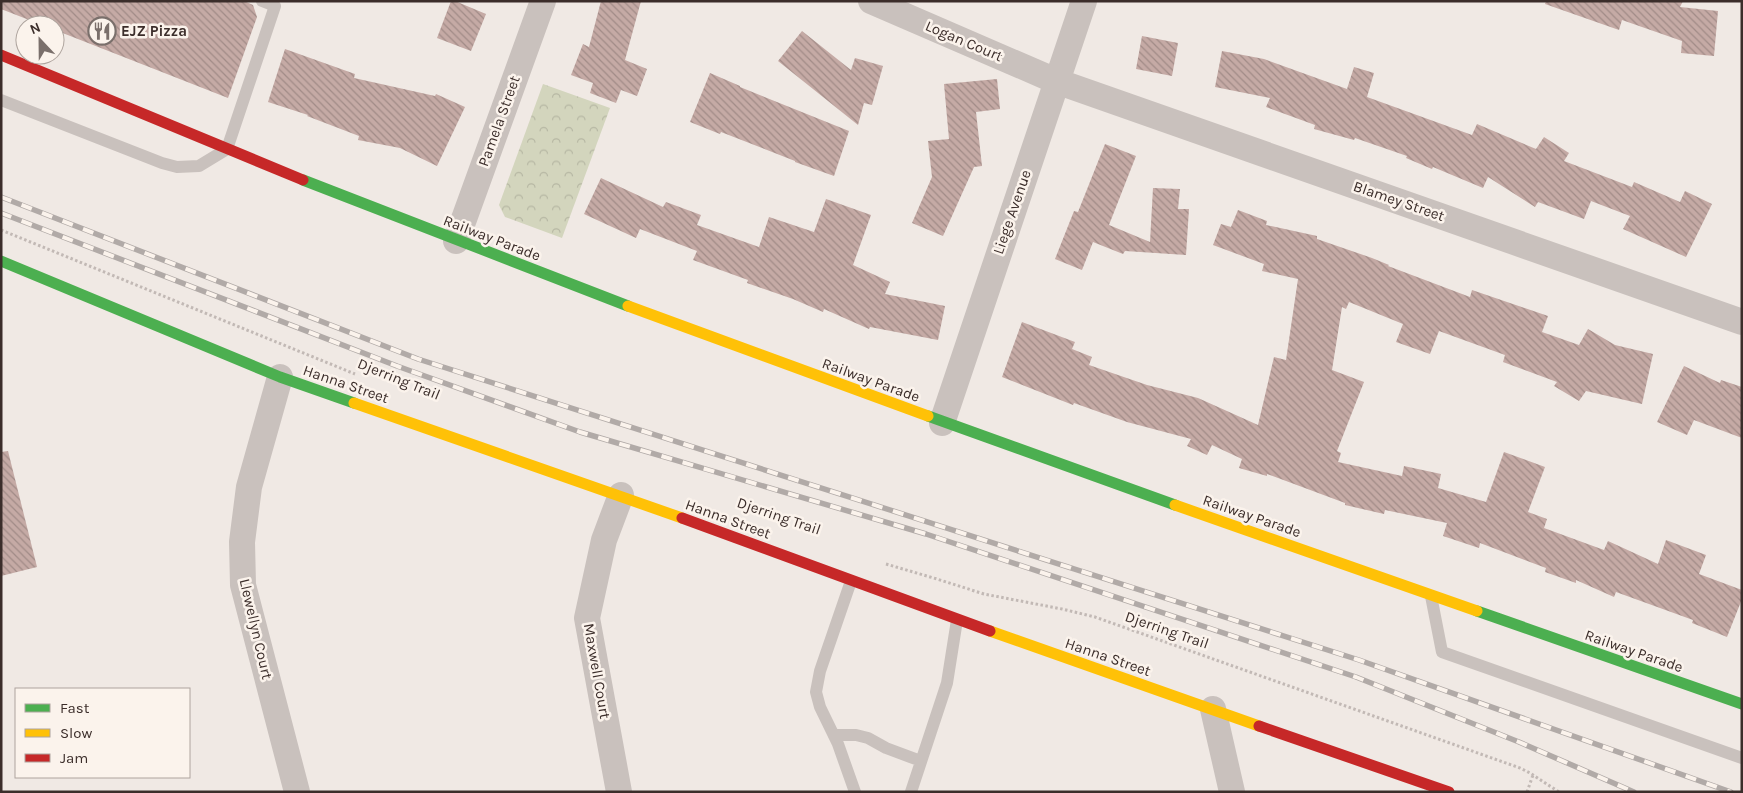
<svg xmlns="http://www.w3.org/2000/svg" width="1743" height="793" font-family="Karla,sans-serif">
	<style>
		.park { fill: url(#park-crowns) }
		.building { fill: url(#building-back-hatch) }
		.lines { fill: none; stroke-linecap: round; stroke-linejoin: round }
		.path { stroke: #c2b9b5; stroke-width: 3; stroke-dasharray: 2.5 2.5; stroke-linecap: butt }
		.lane { stroke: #c9c1bd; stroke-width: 12 }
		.street { stroke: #c9c1bd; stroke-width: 26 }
		.fast { stroke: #4caf50; stroke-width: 11 }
		.slow { stroke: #ffc107; stroke-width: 11 }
		.jam { stroke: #c62828; stroke-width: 11 }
		.rail-casing { stroke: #b1aaa7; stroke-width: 5.5 }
		.rail { stroke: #fbf3ec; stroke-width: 4; stroke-dasharray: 11; stroke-linecap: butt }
		.labels { text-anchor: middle; stroke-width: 5; stroke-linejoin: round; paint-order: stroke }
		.poi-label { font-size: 15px; font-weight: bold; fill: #3b2d2a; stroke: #fbf3ec; text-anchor: start }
		.street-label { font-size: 15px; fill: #3b2d2a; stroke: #fbf3ec }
	</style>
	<defs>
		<pattern id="park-crowns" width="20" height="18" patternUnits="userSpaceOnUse" patternTransform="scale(1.25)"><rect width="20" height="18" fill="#d3d5bd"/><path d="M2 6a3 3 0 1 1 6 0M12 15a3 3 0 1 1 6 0" fill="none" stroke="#b6b7a3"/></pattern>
		<pattern id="building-back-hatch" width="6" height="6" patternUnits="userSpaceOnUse" patternTransform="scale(1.25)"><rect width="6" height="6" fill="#c5aaa5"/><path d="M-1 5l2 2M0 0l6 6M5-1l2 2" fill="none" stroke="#a18b87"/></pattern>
	</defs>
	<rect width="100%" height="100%" fill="#f0e9e4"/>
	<path class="park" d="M543,84L610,108L562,238L505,217L499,205Z"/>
	<path class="building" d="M1,1H244L253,5L257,17L228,98L55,30V25H42L1,9Z
		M451,1H455L486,14L471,51L437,38Z
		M601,1H641L625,60L647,69L637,96L621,90L616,103L590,93L593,83L571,75L583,44L589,47Z
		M1546,1H1683L1680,7L1718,11L1714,56L1681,53L1682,41L1622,20L1619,30L1545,4Z
		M802,31L851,70L855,58L883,66L872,105L864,103L858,125L778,61Z
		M1142,36L1178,43L1172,76L1136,69Z
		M285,49L355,74L354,78L435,96L436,94L465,107L437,166L400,148L358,140L359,136L307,116L308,115L268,102Z
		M1222,51L1264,59L1347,89L1354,67L1374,73L1367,97L1472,135L1477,124L1536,149L1544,137L1569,153L1564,161L1632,187L1634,182L1680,202L1685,191L1712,204L1686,257L1623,229L1630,216L1591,201L1584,219L1538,202L1535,207L1488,177L1483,188L1433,167L1432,169L1406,158L1407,156L1355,138L1354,140L1314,129L1315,125L1266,107L1270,98L1215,87Z
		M710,73L740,86V87L849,131L834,176L795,162V161L721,132L720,134L690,122Z
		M997,79L1000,109L976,112L982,166L974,167L943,236L912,223L932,177L928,141L949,139L944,84Z
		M1105,144L1136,156L1109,225L1150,242L1153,188L1180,189L1178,209H1189L1186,255L1125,251L1123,254L1093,242L1082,270L1055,259L1074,211L1078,212Z
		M601,178L663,207L666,202L701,215L697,225L759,247L769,217L814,232L826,199L871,215L853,265L890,282L885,294L945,306L938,340L870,327L869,329L824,309L823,312L793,299L747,283L748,280L693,260L697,251L640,229L636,238L584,214Z
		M1238,210L1267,221L1266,225L1317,236V239L1372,258L1389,265L1388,266L1470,297L1472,290L1548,316L1542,332L1579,345L1588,329L1615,345L1653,354L1642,404L1586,391L1579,401L1554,386L1557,382L1503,362L1505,355L1439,331L1430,354L1396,342L1403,324L1349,302L1346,309L1342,307L1332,370L1364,382L1337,451L1341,453L1338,462L1402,476L1404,466L1441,474L1438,488L1486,502L1504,452L1545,467L1528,512L1547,519L1544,528L1604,550L1608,541L1658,564L1666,540L1706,555L1699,574L1742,590V599L1727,637L1692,623L1693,620L1616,592L1614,597L1576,580V583L1545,572L1546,568L1480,543L1479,548L1443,536L1447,523L1385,510L1384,514L1345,505V503L1267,474V476L1239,468L1242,459L1212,445L1207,455L1187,446L1191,439L1127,422L1074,403L1073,405L1002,377L1022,322L1075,342L1072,349L1092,357L1089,365L1147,385L1198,398L1258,425L1274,357L1286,360L1298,279L1262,271L1264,264L1213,245L1221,224L1231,227Z
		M1684,366L1720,383L1721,380L1742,387V438L1694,420L1687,435L1657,422Z
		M8,451L37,567L1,576V452Z"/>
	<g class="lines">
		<path class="path" d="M1,230L355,374
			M886,564L937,579L984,594L1062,609L1095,617L1520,768L1530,773L1559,792
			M1527,792L1533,775"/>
		<path class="lane" d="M1,100L162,163L177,167L199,166L227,149L275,6L262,1
			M851,581L820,671L816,692L820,707L838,744L855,792
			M1431,596L1442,652L1742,758
			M834,735H856L868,738L886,748L921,761
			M911,792L947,683L957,620"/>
		<path class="street" d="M871,1L1056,81L1742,322
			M456,241L543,1
			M280,377L249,487L242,542L243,585L297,792
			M942,423L1084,1
			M1213,709L1232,792
			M619,792L587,618L604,540L621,495"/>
		<path class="fast" d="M303,180L628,306
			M1,261L280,377L354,403
			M928,416L1175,505
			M1477,611L1742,704"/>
		<path class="slow" d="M628,306L928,416
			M354,403L682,518
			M1175,505L1477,611
			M990,631L1259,726"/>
		<path class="jam" d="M1,55L303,180
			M682,518L990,631
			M1259,726L1449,792"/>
		<g class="rail-casing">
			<path id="rail" d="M1,197L418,359L1359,660L1731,792
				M1,213L397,366L580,432L926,534L1356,677L1519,742L1634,792"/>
		</g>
		<use href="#rail" class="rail"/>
	</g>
	<defs>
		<g id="restaurant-ring" transform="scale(1.4375)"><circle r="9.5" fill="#fbf3ec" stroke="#7a6f6b" stroke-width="1.5"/><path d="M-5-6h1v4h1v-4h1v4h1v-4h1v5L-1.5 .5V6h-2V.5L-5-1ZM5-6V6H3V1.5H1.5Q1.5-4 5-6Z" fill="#7a6f6b"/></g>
	</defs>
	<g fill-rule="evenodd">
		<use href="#restaurant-ring" x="102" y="31"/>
	</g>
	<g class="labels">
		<g class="poi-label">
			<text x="121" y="36">EJZ Pizza</text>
		</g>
		<g class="street-label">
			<text transform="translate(964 41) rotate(23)" y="5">Logan Court</text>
			<text transform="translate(499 121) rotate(-70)" y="5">Pamela Street</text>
			<text transform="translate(1399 201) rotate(19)" y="5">Blamey Street</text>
			<text transform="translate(1012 212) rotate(-71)" y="5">Liege Avenue</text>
			<text transform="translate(492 238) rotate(21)" y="5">Railway Parade</text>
			<text transform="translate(399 379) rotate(22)" y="5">Djerring Trail</text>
			<text transform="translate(871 380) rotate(20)" y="5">Railway Parade</text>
			<text transform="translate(346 384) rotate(19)" y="5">Hanna Street</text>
			<text transform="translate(779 516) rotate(19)" y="5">Djerring Trail</text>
			<text transform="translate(1252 516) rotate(19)" y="5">Railway Parade</text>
			<text transform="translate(728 519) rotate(20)" y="5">Hanna Street</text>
			<text transform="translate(256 629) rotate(77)" y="5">Llewellyn Court</text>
			<text transform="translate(1167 630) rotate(19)" y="5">Djerring Trail</text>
			<text transform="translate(1634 651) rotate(19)" y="5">Railway Parade</text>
			<text transform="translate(1108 657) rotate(19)" y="5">Hanna Street</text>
			<text transform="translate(597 671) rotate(80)" y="5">Maxwell Court</text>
		</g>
	</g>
	<rect width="1743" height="793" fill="none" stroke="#3b2d2a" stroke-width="5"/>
	<rect x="15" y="688" width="175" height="90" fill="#fbf3ec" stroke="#aea49e"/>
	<rect x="25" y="704" width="25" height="8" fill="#4caf50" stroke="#aea49e"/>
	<text x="60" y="713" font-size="15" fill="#3b2d2a">Fast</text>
	<rect x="25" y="729" width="25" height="8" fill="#ffc107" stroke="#aea49e"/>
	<text x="60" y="738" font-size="15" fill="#3b2d2a">Slow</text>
	<rect x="25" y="754" width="25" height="8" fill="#c62828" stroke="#aea49e"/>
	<text x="60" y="763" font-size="15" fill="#3b2d2a">Jam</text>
	<g transform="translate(40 40) rotate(338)"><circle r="24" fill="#fbf3ec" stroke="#aea49e"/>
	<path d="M0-4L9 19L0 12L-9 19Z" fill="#7a6f6b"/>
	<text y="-8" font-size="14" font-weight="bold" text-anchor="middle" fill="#3b2d2a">N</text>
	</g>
</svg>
